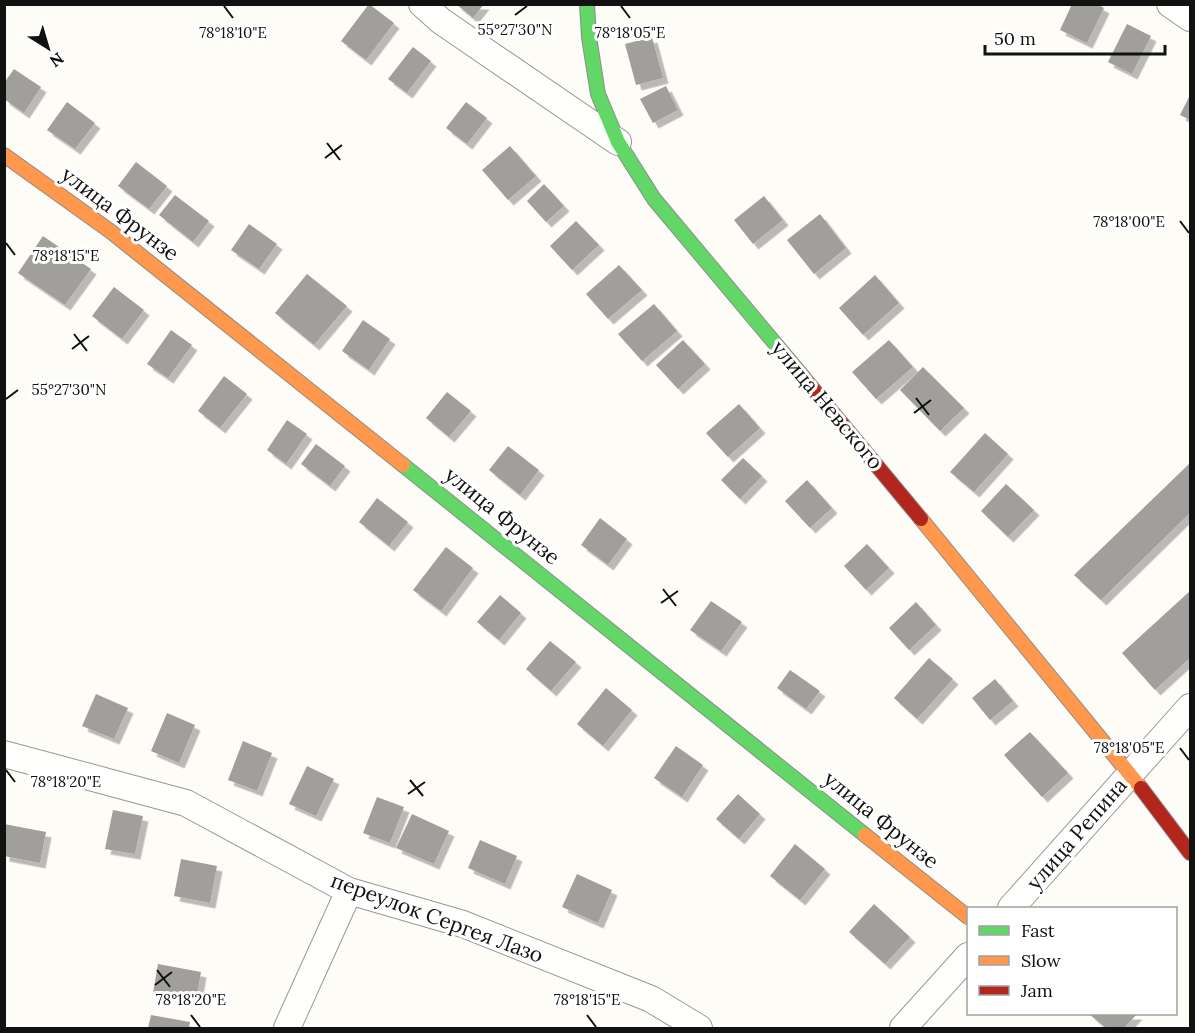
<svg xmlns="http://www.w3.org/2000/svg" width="1195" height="1033" font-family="Lora,serif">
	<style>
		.building { fill: #a19f9c; filter: url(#shadow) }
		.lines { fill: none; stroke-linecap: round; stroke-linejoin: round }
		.street-casing { stroke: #979795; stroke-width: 28 }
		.fast-casing { stroke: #8e8d8b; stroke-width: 16 }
		.slow-casing { stroke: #8e8d8b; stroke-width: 16 }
		.jam-casing { stroke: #8e8d8b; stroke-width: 16 }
		.street { stroke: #fffffe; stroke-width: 26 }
		.fast { stroke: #63d668; stroke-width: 14 }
		.slow { stroke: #ff974d; stroke-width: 14 }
		.jam { stroke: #b3261e; stroke-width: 14 }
		.ticks { fill: none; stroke: #111; stroke-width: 2 }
		.labels { text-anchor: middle; stroke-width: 6; stroke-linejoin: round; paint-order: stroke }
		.street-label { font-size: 21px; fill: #111; stroke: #fff }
		.ticks-label { font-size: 15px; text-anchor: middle; fill: #111; stroke: #fff; stroke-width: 6; stroke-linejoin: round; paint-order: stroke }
	</style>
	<defs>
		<filter id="shadow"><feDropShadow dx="5.5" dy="5.5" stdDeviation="0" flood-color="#0004"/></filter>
	</defs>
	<rect width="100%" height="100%" fill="#fdfcf7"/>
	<path class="building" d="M369,4L394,23L366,60L341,41Z
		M456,4H484L473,18Z
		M1072,4H1097L1104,8L1087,43L1060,30Z
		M1127,24L1151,36L1132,74L1108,62Z
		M652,37L663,78L636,85L625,44Z
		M413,47L431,61L407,93L388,79Z
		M14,69L41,87L24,113L4,99V83Z
		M666,86L678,110L653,123L640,99Z
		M1190,95V120L1180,115Z
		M67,102L95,123L75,149L47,130Z
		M466,102L487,118L467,144L446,128Z
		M510,146L536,176L508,200L482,170Z
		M136,162L167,186L149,209L118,186Z
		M544,184L564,206L546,222L527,201Z
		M175,195L209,221L193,242L159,215Z
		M764,196L783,220L753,244L734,220Z
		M820,214L846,248L814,274L787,240Z
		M576,221L599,245L572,270L550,246Z
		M249,224L277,244L259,269L231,250Z
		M43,236L91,269L65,305L18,273Z
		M619,265L642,290L608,319L586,294Z
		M307,274L347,306L314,345L275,313Z
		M875,275L899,303L863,335L839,308Z
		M114,287L144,310L122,339L92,316Z
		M654,304L677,331L642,361L618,334Z
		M363,320L390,339L369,370L342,351Z
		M171,330L192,345L168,378L147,364Z
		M683,340L705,364L678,389L656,365Z
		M889,340L913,367L876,399L852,372Z
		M923,367L964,408L940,431L900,390Z
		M224,376L247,394L220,428L198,411Z
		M447,392L471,411L449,437L426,418Z
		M739,404L760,428L728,457L706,433Z
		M287,420L307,434L286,464L267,450Z
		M985,433L1008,454L974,492L950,472Z
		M316,444L345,466L330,486L301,464Z
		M508,446L539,470L520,495L489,470Z
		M743,458L762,476L740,499L721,480Z
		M1190,463V513L1101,600L1074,575Z
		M807,480L832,508L810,528L785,501Z
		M1006,484L1034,510L1008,537L981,511Z
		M377,498L408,522L389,546L359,522Z
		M600,518L627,539L608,565L581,545Z
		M867,544L889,568L866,590L844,566Z
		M446,547L473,568L441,611L413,590Z
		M1190,591V658L1155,690L1122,653Z
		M500,595L521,613L499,640L477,622Z
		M711,601L742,622L721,651L690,630Z
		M916,602L936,625L909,650L889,628Z
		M550,641L576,662L551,691L526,669Z
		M929,658L953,679L917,719L894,698Z
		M790,670L820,691L806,709L777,688Z
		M995,679L1013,701L990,720L972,698Z
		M606,688L632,710L603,746L577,724Z
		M96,694L128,708L114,739L82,726Z
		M167,713L195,725L179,763L151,751Z
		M1030,732L1068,773L1042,797L1004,755Z
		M243,741L272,753L257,791L228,780Z
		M676,746L703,765L682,797L654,778Z
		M307,766L334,779L316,816L289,804Z
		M738,794L760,814L739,839L716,819Z
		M377,797L404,807L390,843L363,833Z
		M113,810L143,816L135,854L105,849Z
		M412,814L449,831L434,864L396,848Z
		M4,824L46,832L40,863L4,856Z
		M480,840L517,856L505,884L468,868Z
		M795,844L825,869L800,900L770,876Z
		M181,859L217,866L210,903L174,896Z
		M577,874L612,890L598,923L562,907Z
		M874,904L910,937L885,964L849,932Z
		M158,964L201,972L196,1001L153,993Z
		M1089,1014H1137L1124,1028H1106Z
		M151,1015L190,1022L189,1028H148Z"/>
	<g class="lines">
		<g class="street-casing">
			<path id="street" d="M422,4L441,21L618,142
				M1170,4L1190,18
				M4,754L186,803L349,891L463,924L651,999L699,1028
				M1011,908L1190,707
				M287,1028L349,891
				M903,1028L968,956"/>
		</g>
		<g class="fast-casing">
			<path id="fast" d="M587,4L589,37L598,94L618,142L654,199L804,378
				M403,465L865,835"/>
		</g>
		<g class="slow-casing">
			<path id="slow" d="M4,155L110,231L403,465
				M921,519L1141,788
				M865,835L968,917"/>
		</g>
		<g class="jam-casing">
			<path id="jam" d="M804,378L921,519
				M1141,788L1190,853"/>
		</g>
		<use href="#street" class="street"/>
		<use href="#fast" class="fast"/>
		<use href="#slow" class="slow"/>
		<use href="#jam" class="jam"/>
	</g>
	<path class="ticks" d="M224,6L233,18M621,6L630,18M515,15L527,6M327,143L340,160M325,158L342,145M1180,221L1189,233M6,243L15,255M74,334L87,351M72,349L89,336M916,398L929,415M6,399L18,390M914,413L931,400M663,589L676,606M661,603L678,591M1180,748L1189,760M6,770L15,782M410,780L423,796M408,794L425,782M157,970L170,987M155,985L172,972M191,1015L200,1027M587,1015L596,1027"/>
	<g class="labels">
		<g class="street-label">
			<text transform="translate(120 214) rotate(37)" y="7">улица Фрунзе</text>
			<text transform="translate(827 405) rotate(50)" y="7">улица Невского</text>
			<text transform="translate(502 516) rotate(39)" y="7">улица Фрунзе</text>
			<text transform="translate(881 820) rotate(39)" y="7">улица Фрунзе</text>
			<text transform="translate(1077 834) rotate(-49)" y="7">улица Репина</text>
			<text transform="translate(437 918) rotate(20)" y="7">переулок Сергея Лазо</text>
		</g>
	</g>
	<g class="ticks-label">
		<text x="515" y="35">55°27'30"N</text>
		<text x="233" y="38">78°18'10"E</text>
		<text x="630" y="38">78°18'05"E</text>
		<text x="1129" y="227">78°18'00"E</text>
		<text x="66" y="261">78°18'15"E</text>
		<text x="69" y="395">55°27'30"N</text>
		<text x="1129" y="753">78°18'05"E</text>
		<text x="66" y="787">78°18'20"E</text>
		<text x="191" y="1005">78°18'20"E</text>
		<text x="587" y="1005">78°18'15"E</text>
	</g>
	<rect width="1195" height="1033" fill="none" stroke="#111111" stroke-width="12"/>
	<rect x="967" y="907" width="210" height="108" fill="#ffffff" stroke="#a0a0a0" stroke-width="1.5"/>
	<rect x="979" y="926" width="30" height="9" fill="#63d668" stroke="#a0a0a0" stroke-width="1.5"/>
	<text x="1021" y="937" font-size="18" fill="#111111">Fast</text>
	<rect x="979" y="956" width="30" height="9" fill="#ff974d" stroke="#a0a0a0" stroke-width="1.5"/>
	<text x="1021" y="967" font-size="18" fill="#111111">Slow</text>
	<rect x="979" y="986" width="30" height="9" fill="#b3261e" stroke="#a0a0a0" stroke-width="1.5"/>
	<text x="1021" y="997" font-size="18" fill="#111111">Jam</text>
	<g transform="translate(48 48) rotate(143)" stroke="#ffffff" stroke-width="4.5" paint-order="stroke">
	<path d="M0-4.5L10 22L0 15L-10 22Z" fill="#111111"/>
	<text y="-9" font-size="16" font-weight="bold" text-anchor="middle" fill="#111111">N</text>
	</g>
	<path d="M985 45v9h180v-9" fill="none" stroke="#111111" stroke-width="3"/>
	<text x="994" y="45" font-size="18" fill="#111111" stroke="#ffffff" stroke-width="4.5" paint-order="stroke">50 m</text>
</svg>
